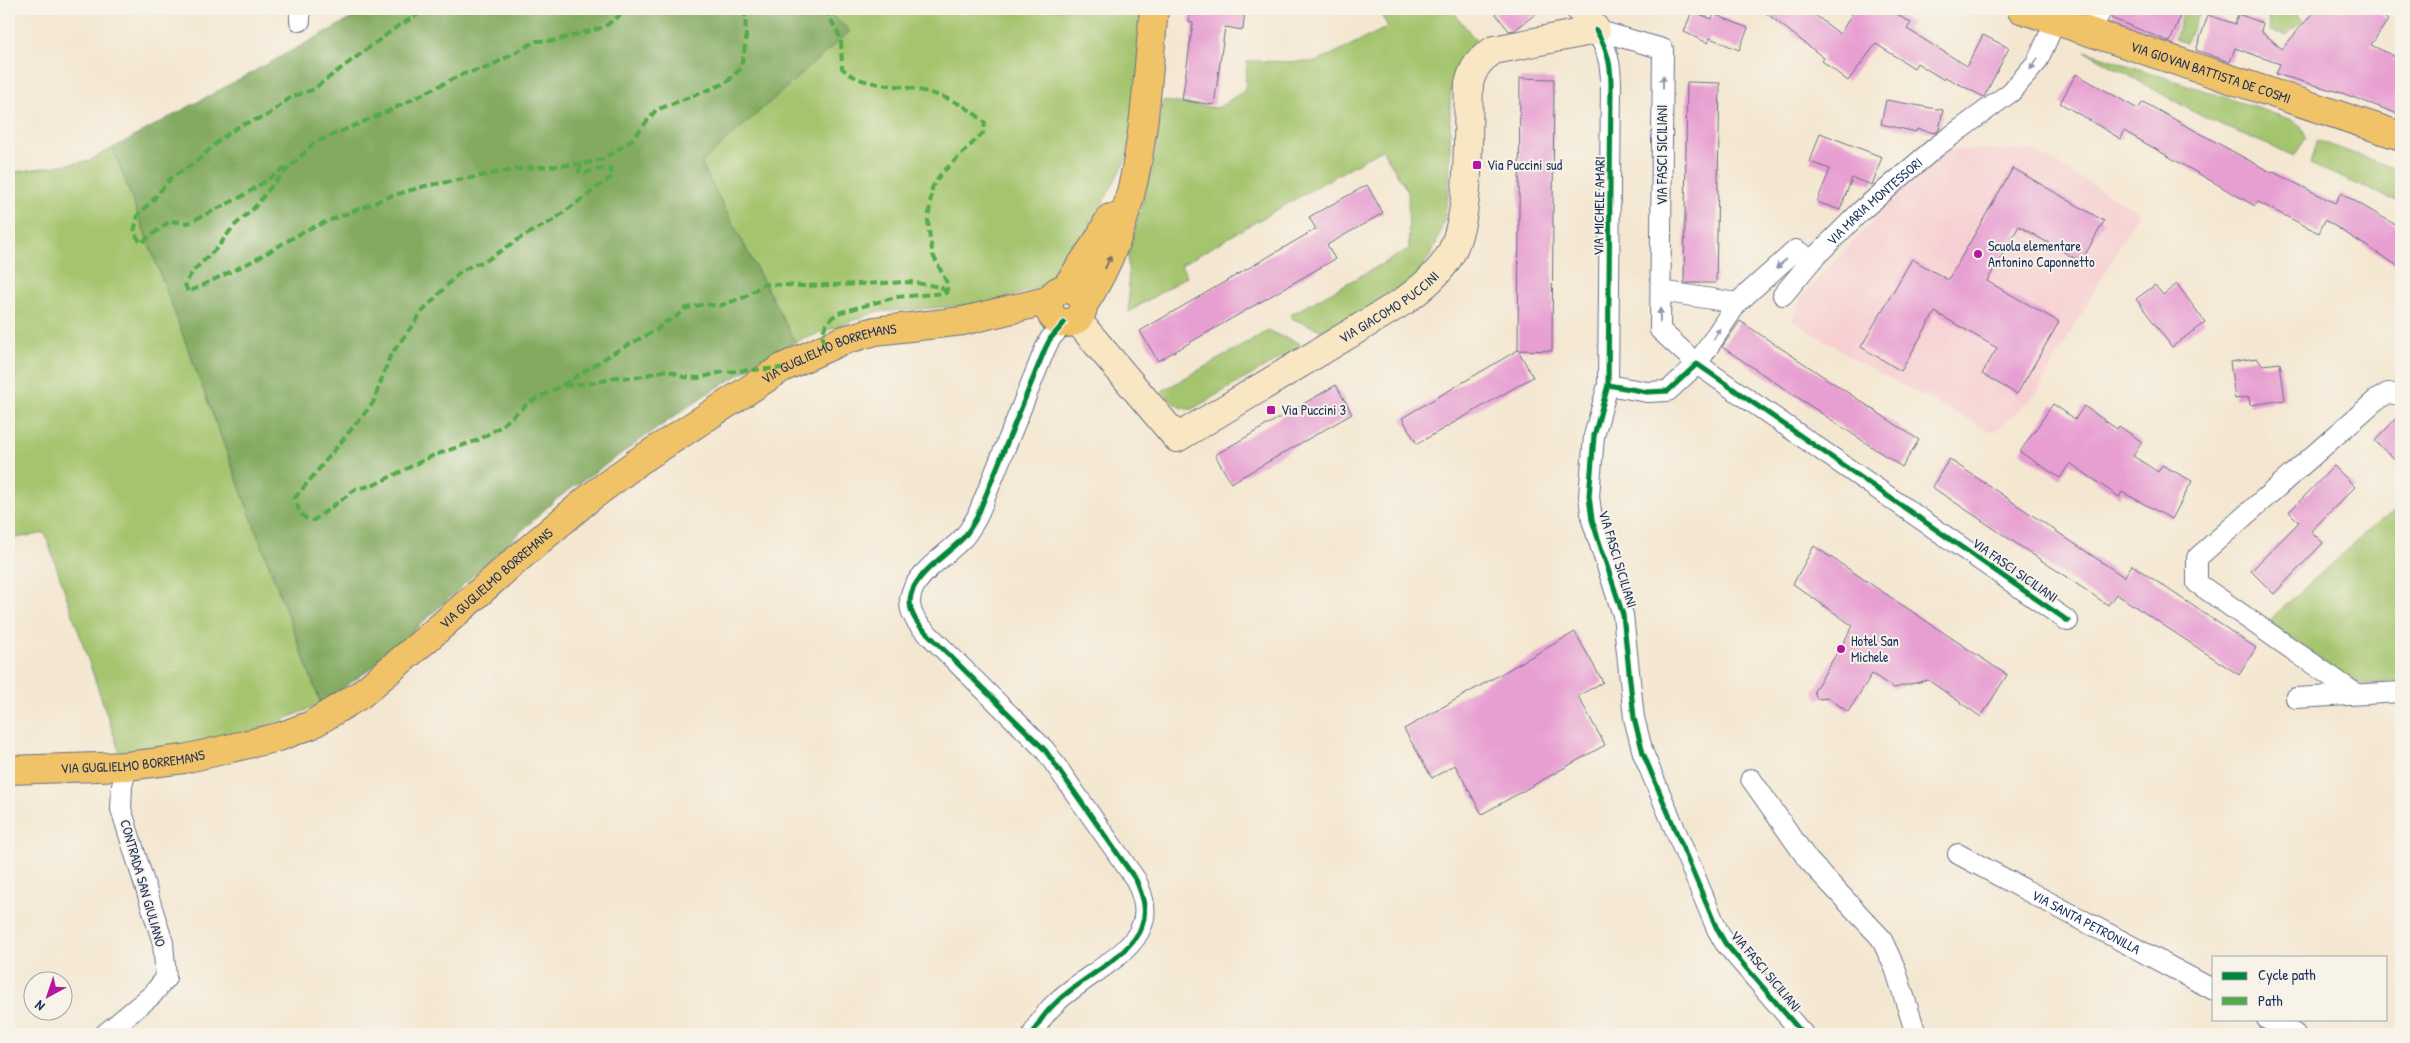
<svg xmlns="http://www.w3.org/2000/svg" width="2410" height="1043" font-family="'Patrick Hand',sans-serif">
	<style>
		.built { fill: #f7cfd2 }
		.green { fill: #a4c56e; stroke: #607a66 }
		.forest { fill: #83aa61; stroke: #4f6c60 }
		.building { fill: #e79ed1 }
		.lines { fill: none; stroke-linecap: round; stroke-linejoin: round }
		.street-casing { stroke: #676f86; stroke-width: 22 }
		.secondary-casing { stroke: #676f86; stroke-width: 30 }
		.primary-casing { stroke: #676f86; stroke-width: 30 }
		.street { stroke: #fff; stroke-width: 20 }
		.secondary { stroke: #f9e7c3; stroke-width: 28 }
		.primary { stroke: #f1c369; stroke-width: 28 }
		.quiet { stroke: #52ab49; stroke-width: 4; stroke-dasharray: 8 4; stroke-linecap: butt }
		.cycleway-casing { stroke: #f7f3e8; stroke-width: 8 }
		.cycleway { stroke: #00873e; stroke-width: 5 }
		.oneway { fill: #8d97ae }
		.oneway2 { fill: #7b7263 }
		.poi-dot { fill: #b5179e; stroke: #f7f3e8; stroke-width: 2 }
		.labels { text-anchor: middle; stroke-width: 4; stroke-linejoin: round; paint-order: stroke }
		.street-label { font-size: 14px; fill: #1b2f5e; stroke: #f7f3e8 }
		.poi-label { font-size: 14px; fill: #1b2f5e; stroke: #f7f3e8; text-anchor: start }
	</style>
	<rect width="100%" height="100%" fill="#f7f3e8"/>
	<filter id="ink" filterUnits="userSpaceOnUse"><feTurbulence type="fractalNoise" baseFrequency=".02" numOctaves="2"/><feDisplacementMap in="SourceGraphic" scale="10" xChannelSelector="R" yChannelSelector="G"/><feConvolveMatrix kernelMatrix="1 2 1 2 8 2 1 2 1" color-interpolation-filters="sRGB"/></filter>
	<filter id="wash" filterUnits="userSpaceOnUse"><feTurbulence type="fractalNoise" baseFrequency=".0096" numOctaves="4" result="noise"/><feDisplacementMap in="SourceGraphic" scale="20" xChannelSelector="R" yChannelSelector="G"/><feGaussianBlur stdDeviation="1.12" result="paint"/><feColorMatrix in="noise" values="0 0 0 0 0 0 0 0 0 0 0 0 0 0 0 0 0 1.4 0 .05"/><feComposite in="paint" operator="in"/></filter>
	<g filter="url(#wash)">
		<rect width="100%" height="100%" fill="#f4e7d1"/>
		<path class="built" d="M1940,150H2032L2139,212L2036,394L1994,433L1866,366L1792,320L1802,296Z"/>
		<path class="green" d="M824,9H1147L1128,156L1061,280L989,304L876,312L795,342L701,163L849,31Z
			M1378,9H1451L1481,47C1470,58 1456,70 1452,86C1449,100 1450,116 1450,131C1450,188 1451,248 1403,288C1382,305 1351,319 1328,333L1291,318L1290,315L1409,249L1408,192L1382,149L1181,265L1187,276L1129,312L1128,255L1155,155L1163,101L1218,108L1245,90L1247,61L1316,62L1388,27Z
			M2185,9H2239L2233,13L2218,9L2201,11L2186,43L2175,39Z
			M2260,9H2295L2297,15L2303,20L2287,35L2270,31L2268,18Z
			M2085,51L2290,119L2301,126L2306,138L2294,156L2205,118Z
			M2317,140L2401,171V203L2310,164Z
			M113,148L321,704L246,735L121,756L45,533L9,539V173L89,161Z
			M1268,331L1299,343L1300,347L1192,409C1177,410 1172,401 1162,391Z
			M2400,510L2401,682L2356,685L2268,621L2381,519Z"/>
		<path class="forest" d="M408,9H824L850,31L701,163L795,342L705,395L555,500L380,662L321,704L113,148L361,13Z"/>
		<g id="blocks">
			<path class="building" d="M1190,9H1245L1243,30L1225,27L1214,105L1182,100L1193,23L1189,22Z
				M1492,9H1542L1515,30L1509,31Z
				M1761,9H1807L1840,34L1855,9H1888L1911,23L1907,29L1967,66L1983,35L2009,48L1984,97L1945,77L1944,80L1917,63L1914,68L1876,44L1848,81L1822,61L1824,58Z
				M2114,9H2183L2170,42L2111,18Z
				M2316,9H2374L2388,20L2371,45L2394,56V61L2401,64V115L2342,93L2276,74L2280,64L2235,48L2230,62L2196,50L2208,15L2235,24L2238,14L2263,23L2261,31L2282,49Z
				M1692,11L1712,19L1714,14L1748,28L1739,50L1710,38L1708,43L1684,32Z
				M2076,74L2138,109L2143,102L2272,173L2273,172L2335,203L2341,193L2401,228V268L2325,220L2319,233L2258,202L2255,206L2124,131L2121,139L2060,103Z
				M1520,78L1554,79L1552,351L1518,350Z
				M1687,82L1720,83L1716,283H1684Z
				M1886,100L1943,110L1939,130L1935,133L1917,129L1916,132L1881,124Z
				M1820,133L1882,157L1872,185L1852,178L1840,210L1817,202L1830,169L1810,162Z
				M2013,168L2104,221L2081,262L2019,226L1987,281L2059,322L2017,394L1982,374L1997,348L1935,312L1901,371L1861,347L1912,259L1948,280Z
				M1367,185L1383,213L1327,245L1335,259L1158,361L1140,331L1316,229L1309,217Z
				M2177,284L2205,322L2172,347L2136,299L2155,285L2163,295Z
				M1740,321L1919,440L1902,467L1722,347Z
				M1518,350L1533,377L1417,444L1402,418Z
				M2257,358L2262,365L2280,363L2285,400L2250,405L2249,397L2235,399L2230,362Z
				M1336,385L1352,414L1231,483L1215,455Z
				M2053,404L2075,419L2084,406L2117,429L2119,426L2142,442L2133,456L2158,472L2162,465L2192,481L2172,519L2122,492L2119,497L2070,463L2060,478L2020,452Z
				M2401,413V466L2375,441Z
				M1949,459L2124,577L2132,565L2256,648L2239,675L2116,594L2108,605L1932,487Z
				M2334,466L2355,487L2311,531L2323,543L2274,594L2251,571L2299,522L2289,512Z
				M1814,546L2007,675L1981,717L1928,680L1894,688L1872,674L1848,712L1829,698L1817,699L1814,691L1853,626L1793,584Z
				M1575,632L1603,682L1578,696L1605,745L1482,814L1455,765L1432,778L1404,729Z"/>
		</g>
	</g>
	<g filter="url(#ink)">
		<use href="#blocks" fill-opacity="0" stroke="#676f86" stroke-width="1"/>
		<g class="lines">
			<g class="street-casing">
				<g id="street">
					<path d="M300,9V21"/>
					<path d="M1596,30C1607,49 1611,63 1611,85L1608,385L1594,436L1589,496L1592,520L1623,615L1634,718L1643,753L1717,929L1725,943L1803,1034"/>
					<path d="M1596,30L1663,49L1660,330L1697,364L1737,303"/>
					<path d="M2090,32L2102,9"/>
					<path id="s1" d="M1661,291L1737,303L1796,250L1812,260L1862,210L1936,147L2011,92L2037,62L2056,20"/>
					<path d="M1783,295L1812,260"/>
					<path d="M1608,385L1647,392L1668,391L1697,364L2068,621"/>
					<path d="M2356,694L2197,583V558L2376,400L2388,393L2401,395"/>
					<path d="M2296,698L2401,692"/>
					<path d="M1751,779L1808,860L1881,938L1895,968L1916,1034"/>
					<path id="s2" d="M1958,854L2214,990"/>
					<path d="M2267,1019L2295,1034"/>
					<path d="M105,1034L152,995L166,978L163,943L121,809L122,786L127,766"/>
					<path d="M1033,1034C1054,984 1128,966 1142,925C1148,910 1142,894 1136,880L1045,750L920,626C888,587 941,562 964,537C969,531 973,524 977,517L1045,349L1050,339L1064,323"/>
				</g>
			</g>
			<g class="secondary-casing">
				<g id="secondary">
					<path id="s3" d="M1077,320L1177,438L1404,301C1422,288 1442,272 1452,251C1472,209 1467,132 1469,84C1473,67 1480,59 1494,50L1596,30L1580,9"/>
				</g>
			</g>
			<g class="primary-casing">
				<g id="primary">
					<path id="s4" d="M2021,9L2401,136"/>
					<circle cx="1066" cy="306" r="17"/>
					<path d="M1065,289L1099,239L1110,218"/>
					<path d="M1084,304C1143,213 1144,114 1154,9"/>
					<path id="s5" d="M9,770L127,766L184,759L279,737L311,725L360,695L430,636L508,567L587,500L639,461L782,368L841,341L875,331L963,321L1050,300"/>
				</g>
			</g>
			<use href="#street" class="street"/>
			<use href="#secondary" class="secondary"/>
			<use href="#primary" class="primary"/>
			<path class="quiet" d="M745,9L746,40L741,68L726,83L656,110L631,141L603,159L582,164L579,171L586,173L595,169L610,168L613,176L552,221L522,237L484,262L475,264L461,271L451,281L422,312L390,356L373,403L295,498L299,511L305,518L314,520L356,489L374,485L432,456L478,440L500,427L528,403L561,386L615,352L658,329L663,323L675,318L684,309L705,304L719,306L745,297L764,284L803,286L910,282L941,287L946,293
				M825,9L841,39L842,68C860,85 881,83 904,87C933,92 964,101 985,123L983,133L940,175L932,188L928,222L930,239L933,255L948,285L946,293L896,297L838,313C826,321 818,334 826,347
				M582,164L524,168L425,186L391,196L306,230L255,260L188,292L185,284L193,271L218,247L233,227L254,208L274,183L314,143L393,109L463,74L489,67L536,41H553L604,27L619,16L624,9
				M285,168L241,197L188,223L170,221L141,243L134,232L138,215L153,200L170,179L197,161L220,140L239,126L268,115L291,97L312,90L398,26L428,9
				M564,386L599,382L616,377L634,378L667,370L684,377L698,378L723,372L782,368"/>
			<g class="cycleway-casing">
				<path id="cycleway" d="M1596,30C1607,49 1611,63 1611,85L1608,385L1594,436L1589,496L1592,520L1623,615L1634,718L1643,753L1717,929L1725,943L1803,1034
					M1608,385L1647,392L1668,391L1697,364L2068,621
					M1033,1034C1054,984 1128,966 1142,925C1148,910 1142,894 1136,880L1045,750L920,626C888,587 941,562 964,537C969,531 973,524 977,517L1045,349L1050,339L1064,323"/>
			</g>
			<use href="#cycleway" class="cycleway"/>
		</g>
		<defs><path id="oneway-solid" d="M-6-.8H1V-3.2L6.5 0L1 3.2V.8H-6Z" transform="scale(1.25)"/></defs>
		<g class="oneway">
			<use href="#oneway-solid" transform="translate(2034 64) rotate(125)"/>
			<use href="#oneway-solid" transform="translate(1663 82) rotate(-90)"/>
			<use href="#oneway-solid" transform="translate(1781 264) rotate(139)"/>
			<use href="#oneway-solid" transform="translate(1660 315) rotate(-89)"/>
			<use href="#oneway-solid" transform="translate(1717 334) rotate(-57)"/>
		</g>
		<use class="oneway2" href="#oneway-solid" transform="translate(1108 262) rotate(-66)"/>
	</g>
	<g class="poi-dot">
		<rect x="1472" y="160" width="10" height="10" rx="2.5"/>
		<circle cx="1978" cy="254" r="5"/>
		<rect x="1266" y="405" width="10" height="10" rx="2.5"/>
		<circle cx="1841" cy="649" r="5"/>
	</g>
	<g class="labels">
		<g class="street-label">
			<text dy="5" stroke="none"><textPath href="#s4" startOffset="200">VIA GIOVAN BATTISTA DE COSMI</textPath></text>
			<text transform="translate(1662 155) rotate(-90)" y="5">VIA FASCI SICILIANI</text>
			<text dy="5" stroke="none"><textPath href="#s1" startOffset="261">VIA MARIA MONTESSORI</textPath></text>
			<text transform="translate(1599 206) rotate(-89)" y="5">VIA MICHELE AMARI</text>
			<text dy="5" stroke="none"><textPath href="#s3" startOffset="404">VIA GIACOMO PUCCINI</textPath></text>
			<text dy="5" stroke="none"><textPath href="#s5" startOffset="949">VIA GUGLIELMO BORREMANS</textPath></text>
			<text transform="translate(1618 559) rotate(73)" y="5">VIA FASCI SICILIANI</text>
			<text transform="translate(2015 570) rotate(35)" y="5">VIA FASCI SICILIANI</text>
			<text dy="5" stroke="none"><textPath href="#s5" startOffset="544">VIA GUGLIELMO BORREMANS</textPath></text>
			<text dy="5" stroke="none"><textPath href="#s5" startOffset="124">VIA GUGLIELMO BORREMANS</textPath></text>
			<text transform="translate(143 883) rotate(74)" y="5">CONTRADA SAN GIULIANO</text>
			<text dy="5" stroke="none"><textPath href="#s2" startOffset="145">VIA SANTA PETRONILLA</textPath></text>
			<text transform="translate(1766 971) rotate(50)" y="5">VIA FASCI SICILIANI</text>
		</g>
		<g class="poi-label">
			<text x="1487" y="170">Via Puccini sud</text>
			<text x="1988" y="251">Scuola elementare<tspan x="1988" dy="16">Antonino Caponnetto</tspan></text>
			<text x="1281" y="415">Via Puccini 3</text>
			<text x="1851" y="646">Hotel San<tspan x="1851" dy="16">Michele</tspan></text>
		</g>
	</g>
	<rect width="2410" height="1043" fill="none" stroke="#f7f3e8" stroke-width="30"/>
	<rect x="2212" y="956" width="175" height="65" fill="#f7f3e8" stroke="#9fa5b1"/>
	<rect x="2222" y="972" width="25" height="8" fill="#00873e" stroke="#9fa5b1"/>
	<text x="2258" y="980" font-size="15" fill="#1b2f5e">Cycle path</text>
	<rect x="2222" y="997" width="25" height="8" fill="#52ab49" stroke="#9fa5b1"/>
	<text x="2258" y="1006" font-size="15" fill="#1b2f5e">Path</text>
	<g transform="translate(48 996) rotate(220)"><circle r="24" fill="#f7f3e8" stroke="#9fa5b1"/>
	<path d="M0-4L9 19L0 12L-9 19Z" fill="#b5179e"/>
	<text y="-8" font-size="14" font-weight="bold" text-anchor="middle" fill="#1b2f5e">N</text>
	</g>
</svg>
